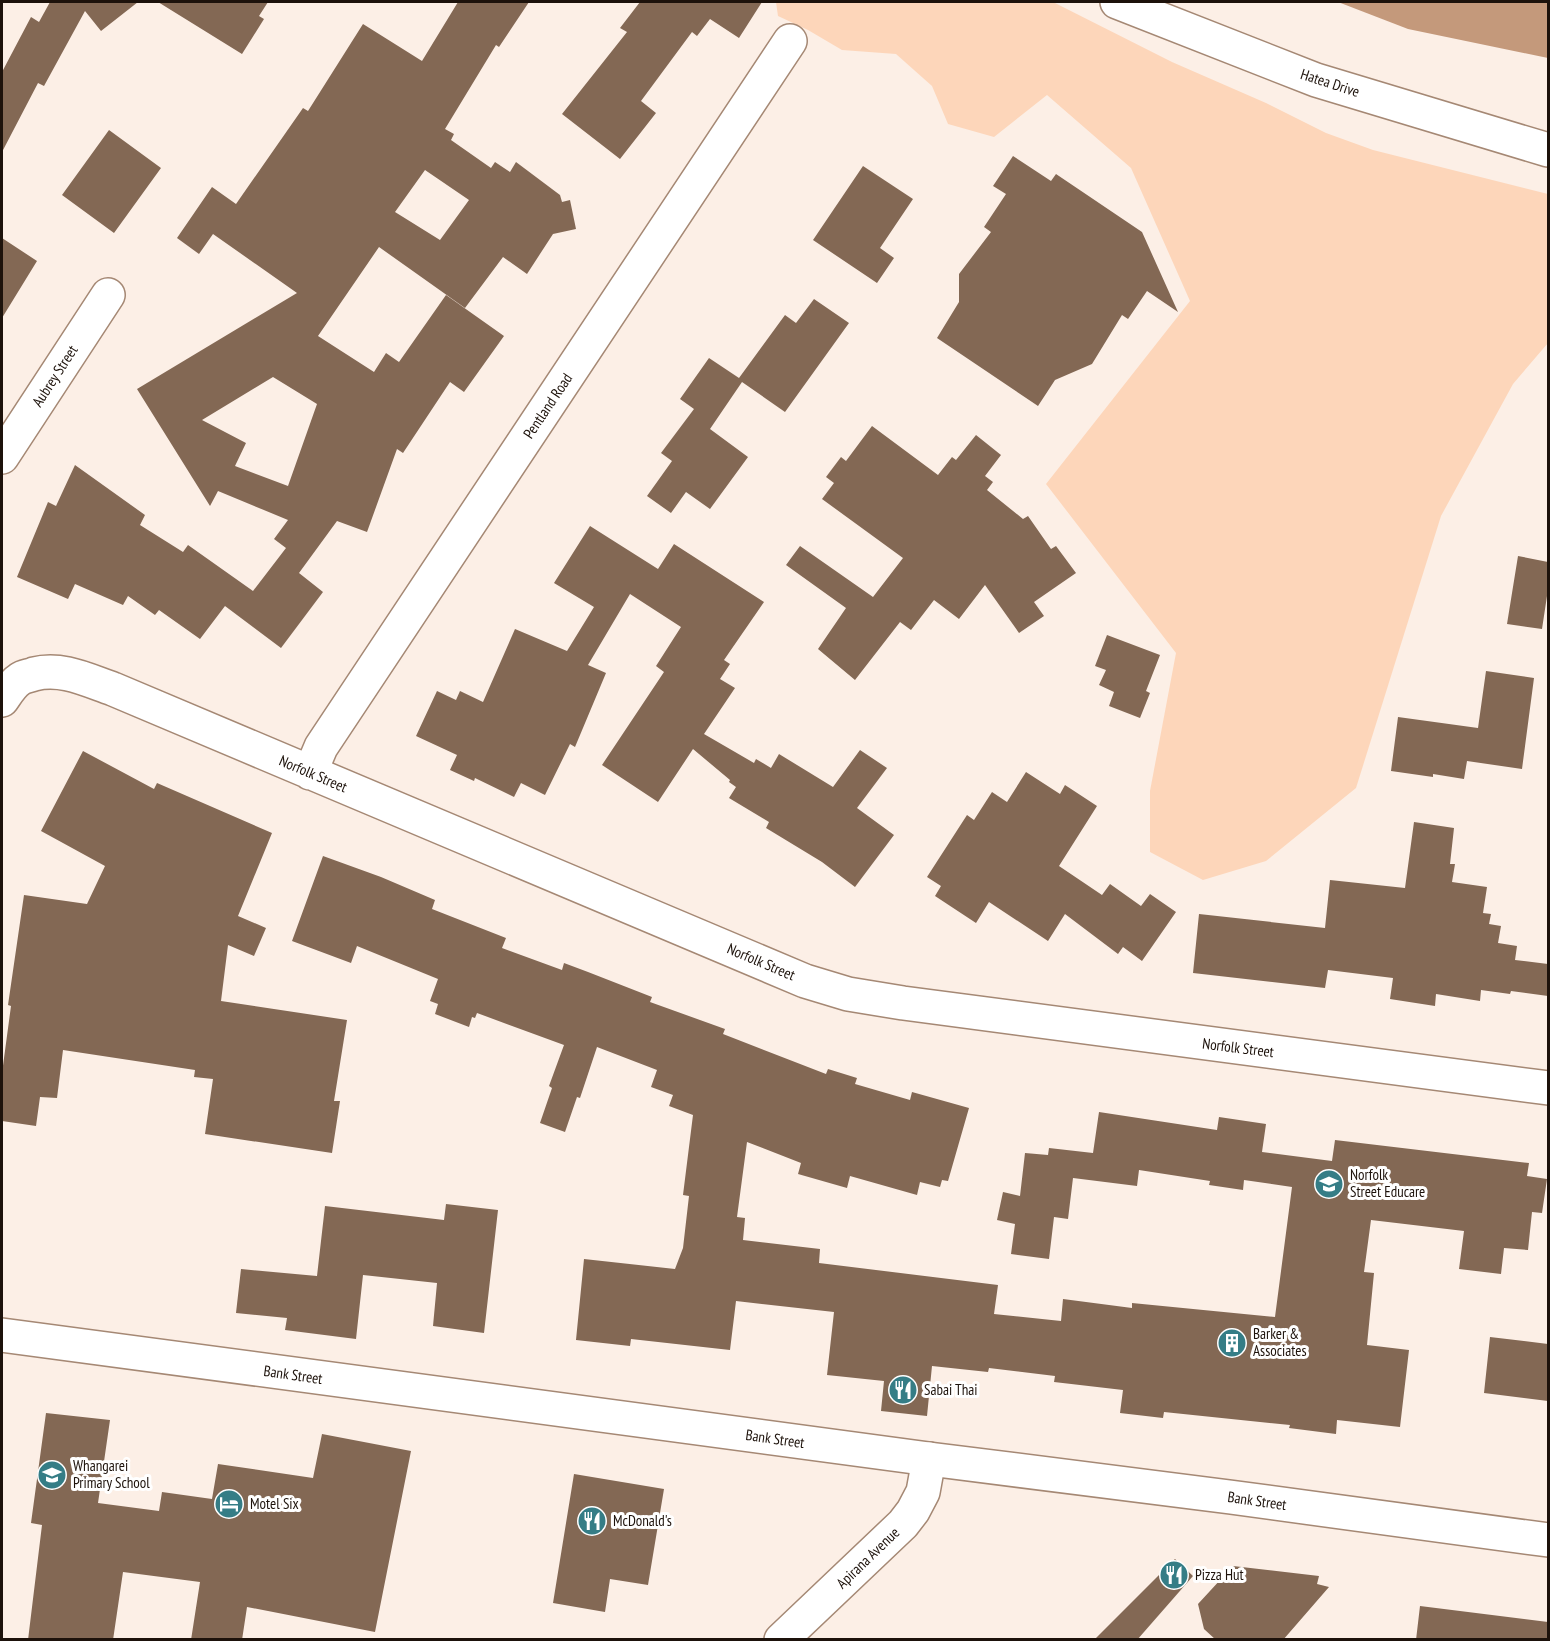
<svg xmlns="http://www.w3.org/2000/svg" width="1550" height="1641" font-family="'PT Sans Narrow',sans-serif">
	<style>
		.green { fill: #fdd6ba }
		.water { fill: #c4997b }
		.building { fill: #836854; fill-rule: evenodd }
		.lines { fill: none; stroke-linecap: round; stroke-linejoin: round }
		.street-casing { stroke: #a58874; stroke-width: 36 }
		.secondary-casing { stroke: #a58874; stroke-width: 36 }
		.street { stroke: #fff; stroke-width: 33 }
		.secondary { stroke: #fff; stroke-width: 33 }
		.labels { text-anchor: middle; stroke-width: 6; stroke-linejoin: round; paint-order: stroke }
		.street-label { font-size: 15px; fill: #1d120b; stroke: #fff }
		.poi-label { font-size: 15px; fill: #1d120b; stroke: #fff; text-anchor: start }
	</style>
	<rect width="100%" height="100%" fill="#fcefe6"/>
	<path class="green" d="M776,2H1053L1172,62L1266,103L1326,133L1373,150L1548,194V343L1513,384L1441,516L1356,788L1266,861L1203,880L1150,852V791L1176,653L1046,484L1190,301L1131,168L1047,95L994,137L948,124L932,86L896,54L842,50L808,30L778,16Z"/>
	<path class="water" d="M1338,2H1548V58L1408,29Z"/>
	<path class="building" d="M50,2H138L101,31L85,11L44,86L38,83L2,152V72L31,17L39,22Z
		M158,2H268L259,16L264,19L242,54Z
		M458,2H529L499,47L496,45L445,129L454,134L451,140L491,168L495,162L510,172L516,162L560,195L562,202L570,200L576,229L553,234L527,274L503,257L465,308L379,247L318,336L374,372L386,353L399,362L446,295L504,336L464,392L450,382L403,453L397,449L367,532L337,521L299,573L323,592L281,648L225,606L200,639L159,610L155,615L128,596L123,605L75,584L68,599L17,577L48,502L56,506L75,465L145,515L140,525L183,552L188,545L253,591L286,548L274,539L288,520L218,491L210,506L137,389L297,293L213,234L199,254L177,238L212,187L236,204L303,108L308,111L363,24L422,61ZM425,170L469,200L440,240L395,212ZM273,377L317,404L288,486L235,466L246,443L202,420Z
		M640,2H762L739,38L710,19L697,36L692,32L641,101L656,113L620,159L562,114L627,32L620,28Z
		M109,130L161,168L114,233L62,195Z
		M1013,156L1051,181L1056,174L1142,232L1178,312L1147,291L1128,319L1122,315L1092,364L1055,380L1038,406L937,338L959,302V274L991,232L984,227L1006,194L993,186Z
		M863,166L913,199L880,248L894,258L877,283L813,240Z
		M2,238L37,261L2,318Z
		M814,299L849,323L785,412L742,382L710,429L748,457L710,509L686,492L671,513L647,496L672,461L661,453L694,409L680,399L709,358L739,378L785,315L796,323Z
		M872,426L938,475L952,457L956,460L976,435L1001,455L985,476L993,482L987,490L1023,519L1028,516L1051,549L1056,546L1076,573L1034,602L1044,616L1019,633L985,585L959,619L934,600L911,630L900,622L855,680L818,649L846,608L786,565L800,546L873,597L903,558L822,499L834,483L826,477L841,457L846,461Z
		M590,526L658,569L674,544L764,602L724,660L730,664L720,679L735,688L704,734L754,763L756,759L771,768L779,754L833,787L860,750L887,768L857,808L894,835L855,887L822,862L766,828L769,822L729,798L736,787L729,782L730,780L693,749L658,802L602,765L664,672L656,666L681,627L630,594L588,665L606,673L575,747L570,744L545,795L521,783L514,797L475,778L474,781L450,770L457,755L416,736L437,691L456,700L460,691L483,702L515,629L567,651L594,607L554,583Z
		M1518,556L1548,562V597L1547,596L1542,629L1507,624Z
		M1107,635L1160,655L1146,691L1150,693L1140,718L1109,706L1114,692L1099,685L1106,670L1095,666Z
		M1486,671L1534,678L1522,769L1467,761L1464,779L1433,774V777L1391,771L1398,717L1478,728Z
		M83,751L154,789L157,783L272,833L238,916L266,928L254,956L228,945L221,1001L347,1020L334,1101H340L332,1153L205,1134L213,1079L194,1077L195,1070L63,1050L57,1098L40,1097L36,1126L2,1121V1073L11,1006L8,1005L24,895L87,904L105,866L41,831Z
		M1026,772L1060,794L1065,785L1097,806L1059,866L1102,895L1110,884L1141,906L1150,894L1176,912L1142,961L1123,947L1118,954L1065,914L1048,941L989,902L976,923L935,896L941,886L927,877L967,815L974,820L992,792L1007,802Z
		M1414,822L1454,828L1450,864H1455L1452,882L1487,887L1483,913L1491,914L1489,924L1501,926L1498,943L1517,946L1515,960L1548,964V996L1511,991L1510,994L1481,990L1480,1001L1436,994L1435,1006L1390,999L1393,978L1328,970L1325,988L1193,973L1199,914L1325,928L1330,880L1405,888Z
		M323,856L381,877L435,900L432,909L506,938L502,948L562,970L564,963L588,972L652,997L650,1002L725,1029L723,1034L826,1074L828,1069L857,1078L855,1084L910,1100L912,1092L969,1108L948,1181L942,1180L940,1187L920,1182L917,1195L850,1176L847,1188L798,1174L801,1163L747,1142L737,1217L745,1218L743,1240L820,1249L819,1263L998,1285L994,1314L1061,1321L1063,1299L1132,1308V1303L1275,1317L1292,1187L1244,1180L1243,1190L1209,1185L1210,1181L1139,1170L1137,1186L1073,1178L1068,1219L1054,1217L1049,1259L1011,1254L1015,1224L997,1220L1003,1192L1020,1196L1025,1153L1048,1155L1049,1148L1093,1153L1099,1112L1217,1130L1219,1117L1266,1124L1262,1152L1332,1161L1335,1140L1529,1163L1527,1176L1547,1179L1542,1213L1532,1212L1528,1250L1504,1248L1501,1274L1459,1269L1464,1231L1371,1220L1364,1272L1374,1273L1367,1345L1409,1350L1400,1427L1337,1420L1336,1434L1289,1428L1290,1425L1164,1412L1163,1418L1120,1413L1123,1390L1054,1382L1055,1376L989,1368L988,1372L932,1366L927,1416L881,1411L884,1381L827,1375L834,1312L736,1301L730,1350L631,1339L630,1346L576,1340L584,1259L675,1269L683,1248L689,1196L683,1195L693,1115L669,1106L673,1095L651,1087L657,1070L597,1047L580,1098L577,1097L565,1132L540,1123L552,1088L549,1086L564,1045L477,1013L475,1018L472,1017L469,1027L435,1014L438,1004L430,1001L438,979L357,946L351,963L292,941Z
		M446,1204L498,1210L484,1333L433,1326L437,1283L363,1275L356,1339L285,1330L287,1318L236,1313L241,1269L317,1276L325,1206L444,1220Z
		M1490,1337L1548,1344V1401L1484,1393Z
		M46,1413L110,1420L98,1503L159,1511L162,1492L212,1499L218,1464L313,1478L322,1434L411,1451L375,1632L247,1607L242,1640H191L200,1582L123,1572L113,1640H28L42,1525L31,1523Z
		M574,1474L664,1489L648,1585L610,1579L605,1612L553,1603Z
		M1175,1559L1193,1576L1137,1640H1094Z
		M1233,1566L1319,1576L1317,1584L1329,1587L1283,1640H1216L1204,1629L1198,1604Z
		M1420,1606L1548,1622V1640H1416Z"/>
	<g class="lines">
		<g class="street-casing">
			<path id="street" d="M2,457L108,295
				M2,700C7,693 12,684 20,679C24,676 30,676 34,674C62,667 87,680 113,689L805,981L848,994L903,1003L1548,1088
				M310,773L321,747L790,41
				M781,1640L903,1524L913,1511L923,1492L929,1459"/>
		</g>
		<g class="secondary-casing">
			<path id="secondary" d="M1117,2L1316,80L1548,150
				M2,1335L929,1459L1230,1497L1548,1540"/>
		</g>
		<use href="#street" class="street"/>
		<use href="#secondary" class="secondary"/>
	</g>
	<defs>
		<g id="school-disc" transform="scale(1.5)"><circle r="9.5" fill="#357d86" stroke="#fff"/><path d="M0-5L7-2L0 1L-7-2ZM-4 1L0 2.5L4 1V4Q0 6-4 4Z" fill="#fff"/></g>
		<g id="building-disc" transform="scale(1.5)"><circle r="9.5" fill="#357d86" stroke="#fff"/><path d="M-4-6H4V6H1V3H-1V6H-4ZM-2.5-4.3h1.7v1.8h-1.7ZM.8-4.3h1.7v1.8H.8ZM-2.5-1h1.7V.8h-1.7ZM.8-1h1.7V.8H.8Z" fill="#fff"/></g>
		<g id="restaurant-disc" transform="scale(1.5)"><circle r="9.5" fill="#357d86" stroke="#fff"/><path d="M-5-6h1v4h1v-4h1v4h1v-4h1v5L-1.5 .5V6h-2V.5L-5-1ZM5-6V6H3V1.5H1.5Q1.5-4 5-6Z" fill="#fff"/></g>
		<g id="hotel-disc" transform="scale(1.5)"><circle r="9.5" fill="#357d86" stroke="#fff"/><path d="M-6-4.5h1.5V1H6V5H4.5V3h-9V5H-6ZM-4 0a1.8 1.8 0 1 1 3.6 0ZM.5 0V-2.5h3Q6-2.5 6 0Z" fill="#fff"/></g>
	</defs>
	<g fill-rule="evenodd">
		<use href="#school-disc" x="1329" y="1184"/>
		<use href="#building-disc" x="1232" y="1343"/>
		<use href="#restaurant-disc" x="903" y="1390"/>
		<use href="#school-disc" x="52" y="1475"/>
		<use href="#hotel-disc" x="229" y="1504"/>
		<use href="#restaurant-disc" x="592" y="1521"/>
		<use href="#restaurant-disc" x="1174" y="1575"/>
	</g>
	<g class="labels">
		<g class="street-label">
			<text transform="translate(1330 83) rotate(18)" y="5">Hatea Drive</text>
			<text transform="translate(55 376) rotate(-57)" y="5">Aubrey Street</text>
			<text transform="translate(548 406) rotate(-56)" y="5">Pentland Road</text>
			<text transform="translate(313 774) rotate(23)" y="5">Norfolk Street</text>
			<text transform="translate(761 962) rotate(23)" y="5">Norfolk Street</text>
			<text transform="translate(1238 1048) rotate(7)" y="5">Norfolk Street</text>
			<text transform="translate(293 1375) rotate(8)" y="5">Bank Street</text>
			<text transform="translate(775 1439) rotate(8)" y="5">Bank Street</text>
			<text transform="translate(1257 1501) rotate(8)" y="5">Bank Street</text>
			<text transform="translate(868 1558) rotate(-44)" y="5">Apirana Avenue</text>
		</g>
		<g class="poi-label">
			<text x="1350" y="1180">Norfolk<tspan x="1350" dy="17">Street Educare</tspan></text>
			<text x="1253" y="1339">Barker &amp;<tspan x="1253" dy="17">Associates</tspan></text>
			<text x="924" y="1395">Sabai Thai</text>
			<text x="73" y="1471">Whangarei<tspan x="73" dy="17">Primary School</tspan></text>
			<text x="250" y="1509">Motel Six</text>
			<text x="613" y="1526">McDonald's</text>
			<text x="1195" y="1580">Pizza Hut</text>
		</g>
	</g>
	<rect width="1550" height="1641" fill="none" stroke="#1d120b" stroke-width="6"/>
</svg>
